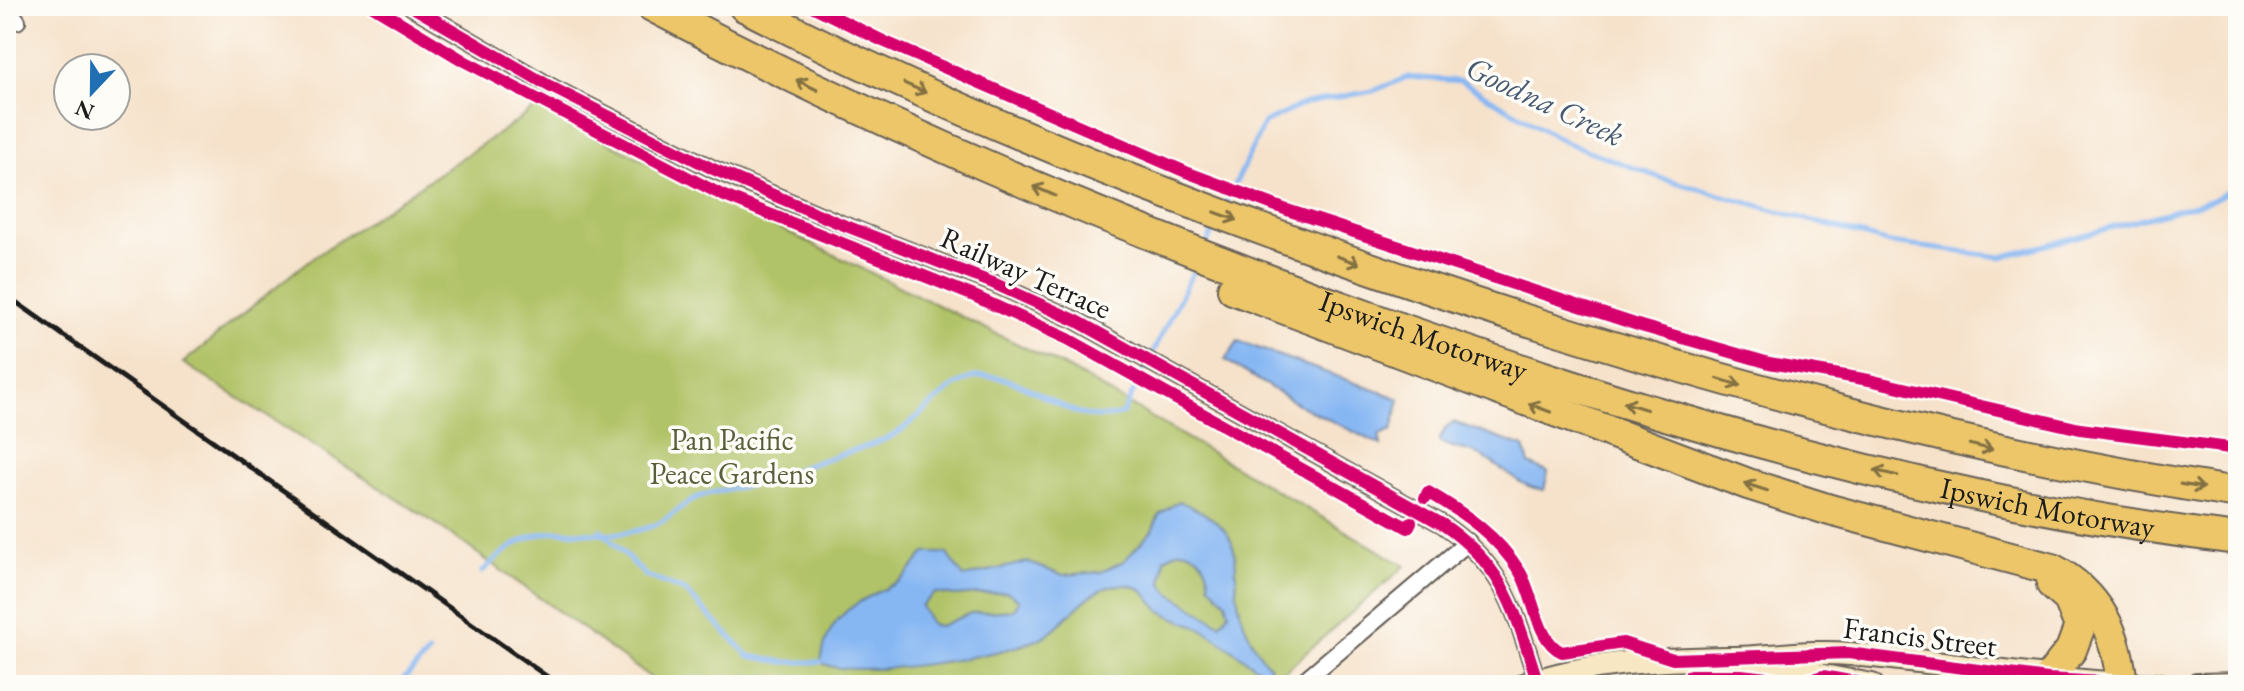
<svg xmlns="http://www.w3.org/2000/svg" width="2244" height="691" font-family="'EB Garamond',serif">
	<style>
		.green { fill: #b1c367; stroke: #667042; stroke-width: 2 }
		.water { fill: #87b7f3; stroke: #526a88; stroke-width: 2; fill-rule: evenodd }
		.lines { fill: none; stroke-linecap: round; stroke-linejoin: round }
		.stream { stroke: #87b7f3; stroke-width: 5 }
		.street-casing { stroke: #686159; stroke-width: 20 }
		.secondary-casing { stroke: #686159; stroke-width: 26 }
		.highway-casing { stroke: #686159; stroke-width: 34 }
		.street { stroke: #fff; stroke-width: 16 }
		.secondary { stroke: #f7e8c3; stroke-width: 22 }
		.highway { stroke: #ecc669; stroke-width: 30 }
		.rail { stroke: #1c1c1c; stroke-width: 5 }
		.cycleway-casing { stroke: #fdfcf7; stroke-width: 17 }
		.cycleway { stroke: #d6006c; stroke-width: 12 }
		.oneway { stroke: #847142 }
		.labels { text-anchor: middle; stroke-width: 7; stroke-linejoin: round; paint-order: stroke }
		.street-label { font-size: 30px; fill: #1c1c1c; stroke: #fdfcf7 }
		.park-label { font-size: 30px; fill: #585f3a; stroke: #fdfcf7 }
		.water-label { font-size: 32px; font-style: italic; fill: #475a72; stroke: #fdfcf7 }
	</style>
	<rect width="100%" height="100%" fill="#fdfcf7"/>
	<filter id="ink" filterUnits="userSpaceOnUse"><feTurbulence type="fractalNoise" baseFrequency=".0125" numOctaves="2"/><feDisplacementMap in="SourceGraphic" scale="16" xChannelSelector="R" yChannelSelector="G"/><feConvolveMatrix kernelMatrix="1 2 1 2 8 2 1 2 1" color-interpolation-filters="sRGB"/></filter>
	<filter id="wash" filterUnits="userSpaceOnUse"><feTurbulence type="fractalNoise" baseFrequency=".006" numOctaves="4" result="noise"/><feDisplacementMap in="SourceGraphic" scale="32" xChannelSelector="R" yChannelSelector="G"/><feGaussianBlur stdDeviation="1.8" result="paint"/><feColorMatrix in="noise" values="0 0 0 0 0 0 0 0 0 0 0 0 0 0 0 0 0 1.4 0 .05"/><feComposite in="paint" operator="in"/></filter>
	<g filter="url(#wash)">
		<rect width="100%" height="100%" fill="#f6e2cb"/>
		<path class="green" d="M539,106L719,199L1069,369L1405,566L1269,685H661L435,523L183,363L304,264Z"/>
		<path class="water" d="M1238,341L1400,399L1392,430L1379,435L1381,445L1301,406L1225,360Z
			M1453,422L1524,447L1529,464L1548,472L1544,490C1518,488 1499,463 1475,453C1463,448 1449,449 1439,441L1446,427Z
			M1179,501C1196,509 1215,517 1226,532C1239,549 1235,573 1237,593C1240,620 1252,647 1270,667L1263,673C1244,658 1224,643 1204,630C1191,622 1171,619 1160,610C1148,599 1146,587 1127,585C1088,582 1070,622 1041,638C1008,655 850,682 821,662C827,614 856,603 894,584C907,578 915,563 925,553H946L964,577L1027,562L1062,575L1101,572L1124,561L1152,531L1159,515ZM1180,550C1198,551 1210,567 1209,584L1226,602L1229,613L1220,624L1170,593L1162,583L1165,558ZM1007,592L1019,600L1014,610L971,613L940,626L931,624L921,606L935,593L955,596Z"/>
		<g class="lines">
			<path class="stream" d="M1225,206L1264,123L1306,103L1373,91L1408,77L1461,81L1565,142L1661,178L1890,243L2002,257L2210,201L2238,186
				M1206,246L1217,222
				M601,530L645,575L685,591L749,656L784,662H821
				M482,572C551,500 587,552 655,525C670,519 681,505 696,498C713,490 736,489 754,484C780,476 804,466 829,458C852,450 875,446 897,433C918,419 952,381 975,377C1028,368 1071,434 1123,413L1198,262
				M1262,667L1279,683
				M398,685L429,653"/>
		</g>
	</g>
	<g filter="url(#ink)">
		<g class="lines">
			<g class="street-casing">
				<path id="street" d="M411,6L551,87L713,169L841,224L993,283L1077,321L1442,524C1506,567 1515,612 1537,680
					M6,7L17,21
					M1299,685L1468,542"/>
			</g>
			<g class="secondary-casing">
				<path id="secondary" d="M1753,663L1872,685
					M1524,685C1590,662 1659,659 1728,658C1769,658 1809,650 1850,654C1954,662 2056,684 2160,685
					M2197,685L2238,684"/>
			</g>
			<g class="highway-casing">
				<g id="highway">
					<path id="s1" d="M652,6C889,131 1136,234 1388,324C1662,421 1948,504 2238,539"/>
					<path d="M744,6C977,125 1222,220 1470,302C1722,384 1976,453 2238,493"/>
					<path d="M1233,289L1748,484L1830,510L2052,569C2099,594 2117,633 2122,685"/>
					<path d="M2048,679L2071,650L2080,626L2069,599L2052,584"/>
				</g>
			</g>
			<use href="#street" class="street"/>
			<use href="#secondary" class="secondary"/>
			<use href="#highway" class="highway"/>
			<path class="rail" d="M6,295L559,685"/>
			<g class="cycleway-casing">
				<path id="cycleway" d="M373,6L464,61L722,195L974,296L1068,339L1408,528L1411,522
					M411,6L551,87L713,169L841,224L993,283L1077,321L1442,524C1506,567 1515,612 1537,680
					M812,6L883,41L1186,172L1287,210L1641,326L1769,363L1869,380L2080,429L2238,449
					M1425,498L1428,492C1464,513 1498,536 1520,572C1534,595 1537,642 1562,652L1623,643L1673,659L1848,653L2048,679L2160,685
					M1690,675H1741L1801,682L1823,676L1872,685"/>
			</g>
			<use href="#cycleway" class="cycleway"/>
		</g>
		<defs><path id="oneway-shaft" d="M-6 0H5M1.5-3L5.5 0L1.5 3" fill="none" stroke-width="1.6" stroke-linecap="round" stroke-linejoin="round" transform="scale(2)"/></defs>
		<g class="oneway">
			<use href="#oneway-shaft" transform="translate(807 85) rotate(-154)"/>
			<use href="#oneway-shaft" transform="translate(915 88) rotate(24)"/>
			<use href="#oneway-shaft" transform="translate(1044 191) rotate(-157)"/>
			<use href="#oneway-shaft" transform="translate(1226 216) rotate(20)"/>
			<use href="#oneway-shaft" transform="translate(1348 260) rotate(20)"/>
			<use href="#oneway-shaft" transform="translate(1729 382) rotate(17)"/>
			<use href="#oneway-shaft" transform="translate(1635 406) rotate(-163)"/>
			<use href="#oneway-shaft" transform="translate(1540 408) rotate(-159)"/>
			<use href="#oneway-shaft" transform="translate(1981 447) rotate(13)"/>
			<use href="#oneway-shaft" transform="translate(1886 473) rotate(-167)"/>
			<use href="#oneway-shaft" transform="translate(2192 486) rotate(9)"/>
			<use href="#oneway-shaft" transform="translate(1756 487) rotate(-162)"/>
		</g>
	</g>
	<g class="labels">
		<g class="street-label">
			<text transform="translate(1026 273) rotate(24)" y="10">Railway Terrace</text>
			<text dy="10" stroke="none"><textPath href="#s1" startOffset="840">Ipswich Motorway</textPath></text>
			<text dy="10" stroke="none"><textPath href="#s1" startOffset="1488">Ipswich Motorway</textPath></text>
			<text transform="translate(1920 637) rotate(7)" y="10">Francis Street</text>
		</g>
		<g class="park-label">
			<text x="732" y="450">Pan Pacific<tspan x="732" dy="34">Peace Gardens</tspan></text>
		</g>
		<g class="water-label">
			<text transform="translate(1545 101) rotate(25)" y="11">Goodna Creek</text>
		</g>
	</g>
	<rect width="2244" height="691" fill="none" stroke="#fdfcf7" stroke-width="32"/>
	<g transform="translate(92 92) rotate(202)"><circle r="38" fill="#fdfcf7" stroke="#a3a29f" stroke-width="2"/>
	<path d="M0-6L14 30L0 20L-14 30Z" fill="#1f6fb2"/>
	<text y="-12" font-size="22" font-weight="bold" text-anchor="middle" fill="#1c1c1c">N</text>
	</g>
</svg>
